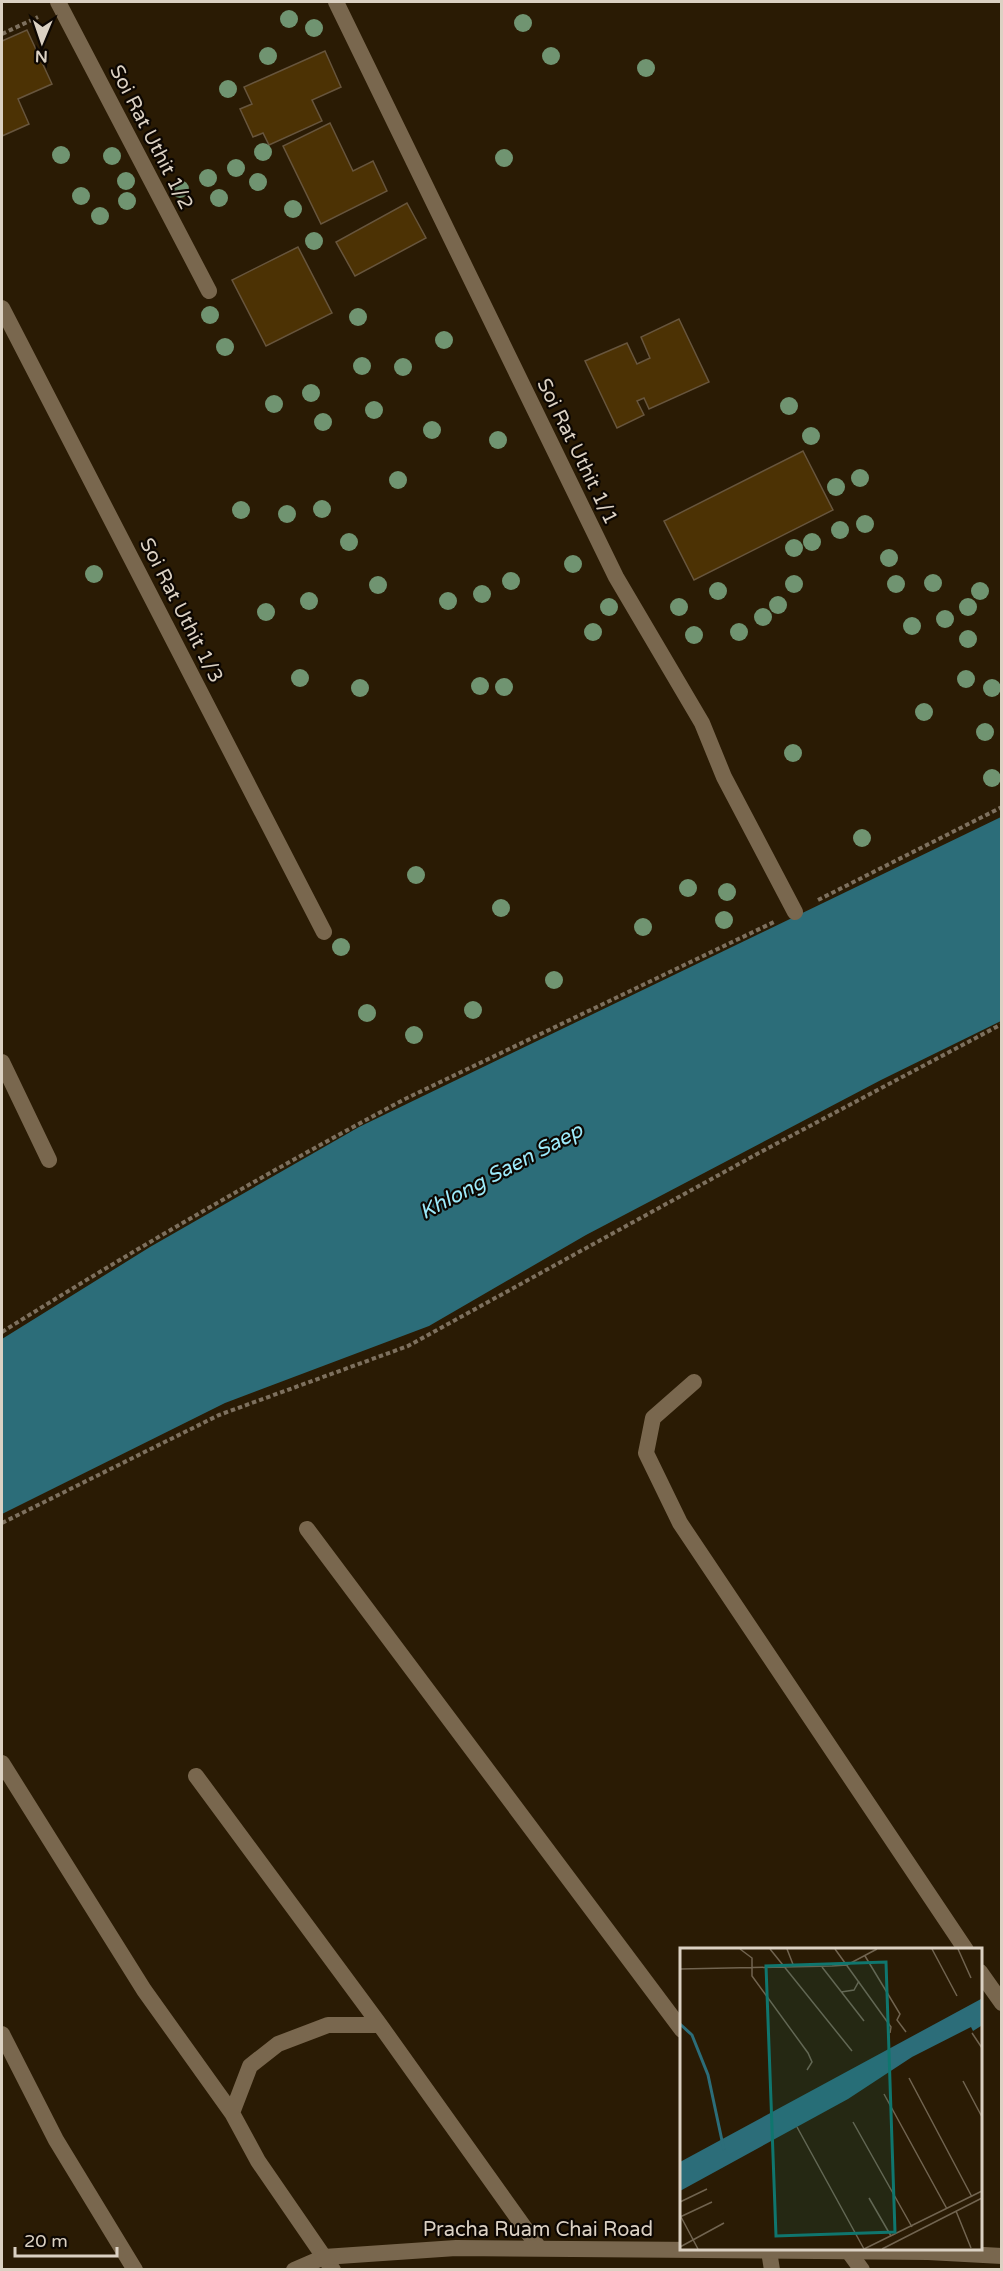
<svg xmlns="http://www.w3.org/2000/svg" width="1003" height="2271" font-family="'Varela Round',sans-serif">
	<style>
		.water { fill: #2c6d79 }
		.building { fill: #4c3204; stroke: #67553d; stroke-width: 1.5 }
		.lines { fill: none; stroke-linecap: round; stroke-linejoin: round }
		.path { stroke: #7d705e; stroke-width: 4; stroke-dasharray: 4.5 3; stroke-linecap: butt }
		.minor { stroke: #79674e; stroke-width: 16 }
		.secondary { stroke: #79674e; stroke-width: 16 }
		.tree { fill: #709471 }
		.labels { text-anchor: middle; stroke-width: 4.5; stroke-linejoin: round; paint-order: stroke }
		.street-label { font-size: 20px; fill: #dbd1c3; stroke: #0d0702 }
		.water-label { font-size: 21px; font-style: italic; fill: #9eebfb; stroke: #0d0702 }
		.inset-river { fill: none; stroke: #2c6d79; stroke-width: 3 }
		.inset-road { fill: none; stroke: #716450; stroke-width: 1.5 }
		.view { fill: #0f766e; fill-opacity: 0.15; stroke: #0f766e; stroke-width: 3 }
		.inset-edge { fill: none; stroke: #dbd1c3; stroke-width: 3 }
	</style>
	<rect width="100%" height="100%" fill="#2a1b04"/>
	<path class="water" d="M1001,817V1021L881,1080L586,1235L429,1326L225,1403L2,1514V1339L150,1247L359,1127Z"/>
	<path class="building" d="M27,30L52,84L18,99L29,124L2,136V41Z
		M325,51L341,87L312,100L322,121L269,145L263,133L253,137L240,109L252,104L244,87Z
		M330,123L353,171L373,161L387,191L321,224L283,146Z
		M407,203L426,238L355,276L336,242Z
		M298,247L332,313L266,346L232,280Z
		M679,319L709,382L649,409L644,398L637,401L644,415L617,428L585,361L627,343L637,364L650,358L641,337Z
		M803,451L833,510L694,580L664,521Z"/>
	<g class="lines">
		<path class="path" d="M2,34L38,17
			M818,900L1002,807
			M2,1332C133,1250 268,1172 405,1099L774,922
			M2,1523L219,1415L408,1346L757,1154L1002,1024"/>
		<path class="minor" d="M58,2L209,291
			M336,2L616,577L702,723L724,777L795,912
			M2,308L324,932
			M2,1062L49,1160
			M694,1382L653,1418L646,1453L680,1523L966,1950
			M307,1529L682,2030
			M2,1763L144,1990L232,2113L258,2161L333,2270
			M196,1776L380,2025L539,2248
			M980,1972L1002,2003
			M2,2034L56,2140L135,2270
			M232,2113L250,2066L278,2044L328,2025H380
			M846,2248L862,2270
			M769,2251L772,2270"/>
		<path class="secondary" d="M294,2270L324,2257L456,2248L928,2252L1002,2256"/>
	</g>
	<g class="tree">
		<circle cx="289" cy="19" r="9"/>
		<circle cx="523" cy="23" r="9"/>
		<circle cx="314" cy="28" r="9"/>
		<circle cx="268" cy="56" r="9"/>
		<circle cx="551" cy="56" r="9"/>
		<circle cx="646" cy="68" r="9"/>
		<circle cx="228" cy="89" r="9"/>
		<circle cx="263" cy="152" r="9"/>
		<circle cx="61" cy="155" r="9"/>
		<circle cx="112" cy="156" r="9"/>
		<circle cx="504" cy="158" r="9"/>
		<circle cx="236" cy="168" r="9"/>
		<circle cx="208" cy="178" r="9"/>
		<circle cx="126" cy="181" r="9"/>
		<circle cx="258" cy="182" r="9"/>
		<circle cx="180" cy="189" r="9"/>
		<circle cx="81" cy="196" r="9"/>
		<circle cx="219" cy="198" r="9"/>
		<circle cx="127" cy="201" r="9"/>
		<circle cx="293" cy="209" r="9"/>
		<circle cx="100" cy="216" r="9"/>
		<circle cx="314" cy="241" r="9"/>
		<circle cx="210" cy="315" r="9"/>
		<circle cx="358" cy="317" r="9"/>
		<circle cx="444" cy="340" r="9"/>
		<circle cx="225" cy="347" r="9"/>
		<circle cx="362" cy="366" r="9"/>
		<circle cx="403" cy="367" r="9"/>
		<circle cx="311" cy="393" r="9"/>
		<circle cx="274" cy="404" r="9"/>
		<circle cx="789" cy="406" r="9"/>
		<circle cx="374" cy="410" r="9"/>
		<circle cx="323" cy="422" r="9"/>
		<circle cx="432" cy="430" r="9"/>
		<circle cx="811" cy="436" r="9"/>
		<circle cx="498" cy="440" r="9"/>
		<circle cx="860" cy="478" r="9"/>
		<circle cx="398" cy="480" r="9"/>
		<circle cx="836" cy="487" r="9"/>
		<circle cx="322" cy="509" r="9"/>
		<circle cx="241" cy="510" r="9"/>
		<circle cx="287" cy="514" r="9"/>
		<circle cx="865" cy="524" r="9"/>
		<circle cx="840" cy="530" r="9"/>
		<circle cx="349" cy="542" r="9"/>
		<circle cx="812" cy="542" r="9"/>
		<circle cx="794" cy="548" r="9"/>
		<circle cx="889" cy="558" r="9"/>
		<circle cx="573" cy="564" r="9"/>
		<circle cx="94" cy="574" r="9"/>
		<circle cx="511" cy="581" r="9"/>
		<circle cx="933" cy="583" r="9"/>
		<circle cx="794" cy="584" r="9"/>
		<circle cx="896" cy="584" r="9"/>
		<circle cx="378" cy="585" r="9"/>
		<circle cx="718" cy="591" r="9"/>
		<circle cx="980" cy="591" r="9"/>
		<circle cx="482" cy="594" r="9"/>
		<circle cx="309" cy="601" r="9"/>
		<circle cx="448" cy="601" r="9"/>
		<circle cx="778" cy="605" r="9"/>
		<circle cx="609" cy="607" r="9"/>
		<circle cx="679" cy="607" r="9"/>
		<circle cx="968" cy="607" r="9"/>
		<circle cx="266" cy="612" r="9"/>
		<circle cx="763" cy="617" r="9"/>
		<circle cx="945" cy="619" r="9"/>
		<circle cx="912" cy="626" r="9"/>
		<circle cx="593" cy="632" r="9"/>
		<circle cx="739" cy="632" r="9"/>
		<circle cx="694" cy="635" r="9"/>
		<circle cx="968" cy="639" r="9"/>
		<circle cx="300" cy="678" r="9"/>
		<circle cx="966" cy="679" r="9"/>
		<circle cx="480" cy="686" r="9"/>
		<circle cx="504" cy="687" r="9"/>
		<circle cx="360" cy="688" r="9"/>
		<circle cx="992" cy="688" r="9"/>
		<circle cx="924" cy="712" r="9"/>
		<circle cx="985" cy="732" r="9"/>
		<circle cx="793" cy="753" r="9"/>
		<circle cx="992" cy="778" r="9"/>
		<circle cx="862" cy="838" r="9"/>
		<circle cx="416" cy="875" r="9"/>
		<circle cx="688" cy="888" r="9"/>
		<circle cx="727" cy="892" r="9"/>
		<circle cx="501" cy="908" r="9"/>
		<circle cx="724" cy="920" r="9"/>
		<circle cx="643" cy="927" r="9"/>
		<circle cx="341" cy="947" r="9"/>
		<circle cx="554" cy="980" r="9"/>
		<circle cx="473" cy="1010" r="9"/>
		<circle cx="367" cy="1013" r="9"/>
		<circle cx="414" cy="1035" r="9"/>
	</g>
	<g class="labels">
		<g class="street-label">
			<text transform="translate(152 137) rotate(63)" y="7">Soi Rat Uthit 1/2</text>
			<text transform="translate(578 451) rotate(64)" y="7">Soi Rat Uthit 1/1</text>
			<text transform="translate(182 610) rotate(63)" y="7">Soi Rat Uthit 1/3</text>
			<text x="538" y="2236">Pracha Ruam Chai Road</text>
		</g>
		<g class="water-label">
			<text transform="translate(501 1171) rotate(-28)" y="7">Khlong Saen Saep</text>
		</g>
	</g>
	<g transform="translate(680 1948)">
		<rect width="302" height="302" fill="#2a1b04"/>
		<path d="M301,51V78L293,83L291,79L232,109L168,151L0,243V214Z" fill="#2c6d79"/>
		<path class="inset-river" d="M0,76L12,87L28,127L44,202"/>
		<path class="inset-road" d="M60,1L72,10V28L128,105L132,114L127,122M90,1L172,103M107,1L114,19M155,1L211,79L210,85M252,1L277,48M278,1L291,30M185,8L220,66L217,72L226,84M142,19L184,73M0,21L152,18L167,17L197,1M161,44L174,42L179,33M292,85L302,100M229,130L292,249M283,133L302,169M204,146L267,261M173,174L232,279M117,179L184,301M189,250L211,288M0,254L27,241M276,263L291,300M0,267L18,301M0,269L32,254M0,299L44,275M184,301L302,243M202,301L302,250"/>
		<path class="view" d="M206,14L215,284L96,288L86,18Z"/>
		<rect width="302" height="302" class="inset-edge"/>
	</g>
	<rect width="1003" height="2271" fill="none" stroke="#dbd1c3" stroke-width="6"/>
	<g transform="translate(42 42) rotate(182)" stroke="#0d0702" stroke-width="4.5" paint-order="stroke">
	<path d="M0-4.5L10 22L0 15L-10 22Z" fill="#dbd1c3"/>
	<text y="-9" font-size="16" font-weight="bold" text-anchor="middle" fill="#dbd1c3">N</text>
	</g>
	<path d="M15 2247v9h102v-9" fill="none" stroke="#dbd1c3" stroke-width="3"/>
	<text x="24" y="2247" font-size="18" fill="#dbd1c3" stroke="#0d0702" stroke-width="4.5" paint-order="stroke">20 m</text>
</svg>
